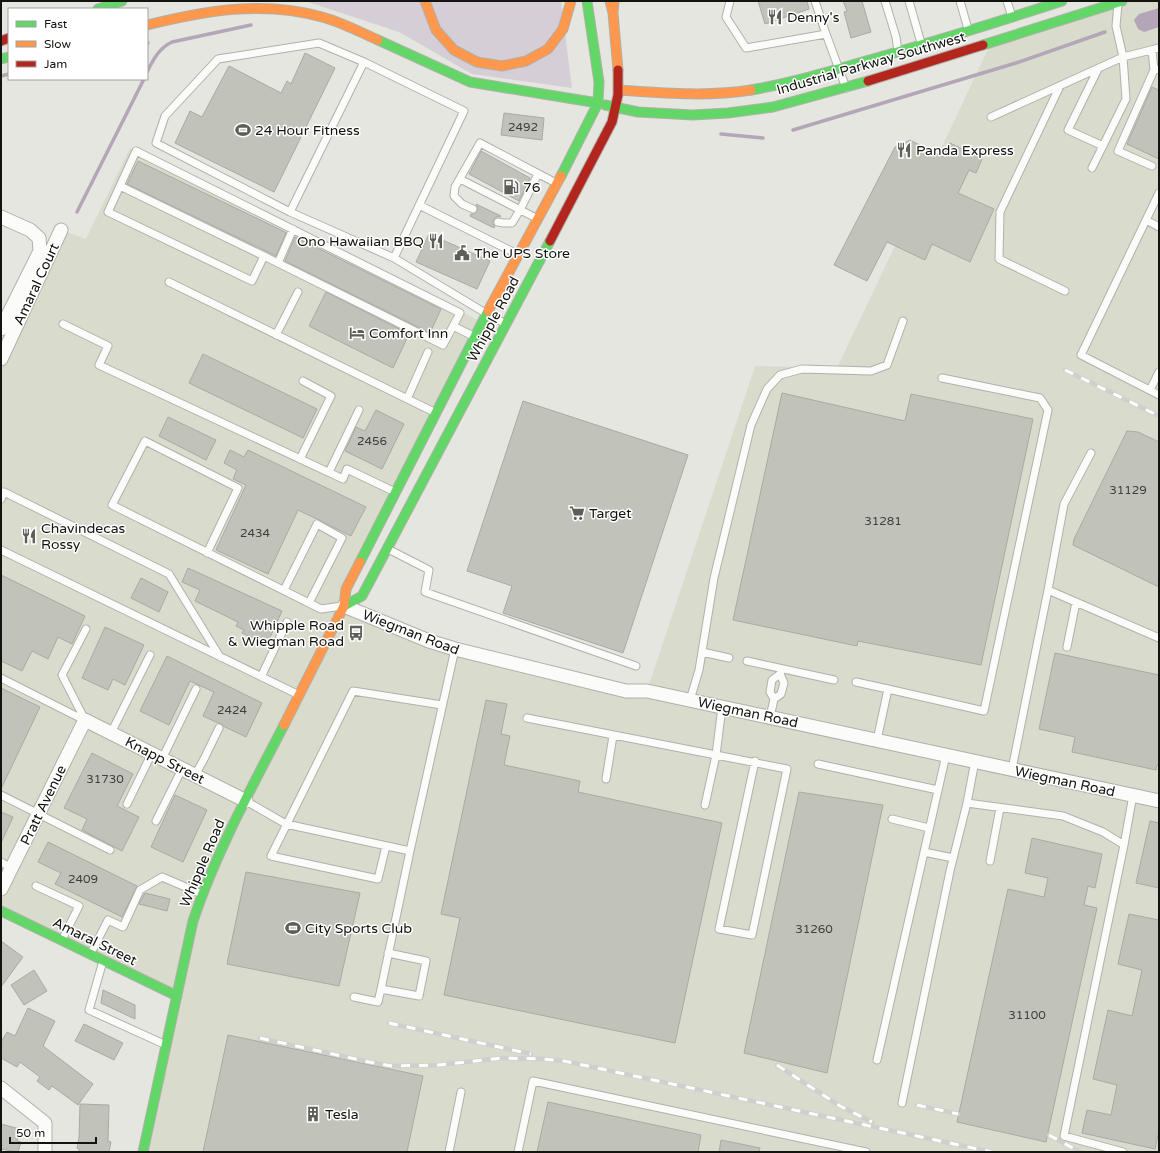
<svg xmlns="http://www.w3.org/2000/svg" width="1160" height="1153" font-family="'Varela Round',sans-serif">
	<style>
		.built { fill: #d9dbcd }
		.green { fill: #d6ced6 }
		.water { fill: #b4a6b8 }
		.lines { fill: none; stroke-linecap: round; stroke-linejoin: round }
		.stream { stroke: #b4a6b8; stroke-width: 3.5 }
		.building { fill: #c1c3ba; stroke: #a8aaa4 }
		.lane-casing { stroke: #b0b1ab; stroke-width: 9 }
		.street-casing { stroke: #b0b1ab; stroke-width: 15 }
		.fast-casing { stroke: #b0b1ab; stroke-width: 11 }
		.slow-casing { stroke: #b0b1ab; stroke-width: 11 }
		.jam-casing { stroke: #b0b1ab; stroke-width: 11 }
		.lane { stroke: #fbfbfa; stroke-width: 7 }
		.street { stroke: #fbfbfa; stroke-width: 13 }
		.fast { stroke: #63d668; stroke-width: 9 }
		.slow { stroke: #ff974d; stroke-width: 9 }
		.jam { stroke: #b3261e; stroke-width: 9 }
		.rail-casing { stroke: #cfcfcd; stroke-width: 4.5 }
		.rail { stroke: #fff; stroke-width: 3; stroke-dasharray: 9; stroke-linecap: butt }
		.labels { text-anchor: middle; stroke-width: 3; stroke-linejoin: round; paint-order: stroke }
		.number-label { font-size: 12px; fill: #3e403a }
		.poi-label { font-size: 14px; fill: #13140f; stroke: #fff; text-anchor: start }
		.street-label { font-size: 14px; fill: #13140f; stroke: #fff }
	</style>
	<rect width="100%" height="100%" fill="#e5e6df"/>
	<path class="built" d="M1122,1H1159V1152H144L177,996L1,911V359L61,230L86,239L130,148L482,322L344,606L429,641L647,691L755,366L837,368L992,41Z"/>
	<path class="green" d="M305,1H561L572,88L472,74L399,32Z"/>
	<path class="water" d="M1159,8V27L1144,32L1138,29L1134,20L1139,14Z"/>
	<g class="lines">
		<path class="stream" d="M147,43H148
			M147,72C153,60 159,48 172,42L251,25
			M1,76L9,74
			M793,130L1016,63L1105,32
			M721,134L763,138
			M77,212L144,79"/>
	</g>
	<path class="building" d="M758,1H807L809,9L765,24Z
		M843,1H862L871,32L851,38L844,12L847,11Z
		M305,53L335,68L274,192L175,143L190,111L202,117L229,66L281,93L287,81L291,84Z
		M1152,87L1159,90V159L1127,144Z
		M504,113L544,118L542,140L501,135Z
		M910,140L943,157L950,143L982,159L976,173L969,170L958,193L994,209L970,262L932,244L925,260L887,242L867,281L834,265L895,147Z
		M481,151L530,178L519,201L469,174Z
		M138,161L285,232L286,233L276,256L127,184Z
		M476,204L501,216L500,217H496L493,221V224L495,226L494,228L470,216L471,214H474L477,211L478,208Z
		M429,234L490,261L477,289L416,262Z
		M295,237L441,309L430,333L285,261Z
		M326,292L409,334L393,368L309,326Z
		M203,354L317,409L303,438L189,383Z
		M782,393L905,421L911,394L1033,419L981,665L858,641L857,646L733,620Z
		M523,401L688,455L623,653L503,613L512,586L467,571Z
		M376,410L404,424L382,469L345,451L356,427L365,431Z
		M168,417L216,440L206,460L159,436Z
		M1127,431L1138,432L1159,442V587L1073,545L1074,539Z
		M230,450L244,457L248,450L366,507L351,536L319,520L298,510L268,574L216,550L246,485L233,479L237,470L224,463Z
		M188,568L282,611L267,644L242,633L244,630L236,626L238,622L195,601L200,590L182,582Z
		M1,575L85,616L72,644L58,637L48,659L32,651L22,671L1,661Z
		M141,578L168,592L159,612L131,598Z
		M105,627L144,645L125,685L113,679L108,690L82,678Z
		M1055,653L1159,675V766L1157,765L1156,770L1072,752L1075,737L1039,729Z
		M167,656L262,703L246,737L223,726L222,724L218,723L203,716L214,692L190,681L169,725L140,711Z
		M1,688L40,707L1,789Z
		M486,700L507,704L501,734L510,736L504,765L580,781L578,792L722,823L675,1043L444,995L460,918L441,914Z
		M92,753L133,774L117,806L139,817L122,851L82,830L87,819L64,808Z
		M799,792L883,805L827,1073L744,1053Z
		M175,795L207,810L183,862L151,847Z
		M1,812L13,817L1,843Z
		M1150,821L1159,823V888L1136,883Z
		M1032,838L1102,854L1095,888L1088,886L1084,905L1097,908L1046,1142L957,1122L1008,889L1044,897L1048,878L1025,873Z
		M48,842L137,886L122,917L55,884L61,873L38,862Z
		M246,872L360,893L339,986L227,964Z
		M145,893L170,899L167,911L139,904Z
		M1129,914L1159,920V1131L1155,1149L1082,1133L1087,1110L1111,1115L1117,1085L1093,1079L1108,1010L1132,1016L1142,970L1118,964Z
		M1,941L23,957L1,987Z
		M34,970L47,991L24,1005L11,985Z
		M103,990L135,1005V1019L101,1003Z
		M28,1008L55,1021L43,1046L93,1084L78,1105L52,1086L49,1090L37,1081L40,1077L20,1062L17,1067L1,1058V1042L7,1032L15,1036Z
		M84,1024L123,1043L114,1060L75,1041Z
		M228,1035L423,1076L407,1152H203Z
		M548,1102L701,1135L698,1152H537Z
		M80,1104L109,1105L108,1141L111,1142L109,1152H79V1149L77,1148L79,1138Z
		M1,1124L20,1129L17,1141L21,1142L18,1152L1,1149Z
		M721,1140L760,1148L759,1152H719Z"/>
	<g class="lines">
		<g class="lane-casing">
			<path id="lane" d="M730,1L726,17L746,48L826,34L846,88
				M815,1L826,34
				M885,1L896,37L898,52
				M909,1L921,43
				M960,1L968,29
				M1007,1L1012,17
				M1118,4L1116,26L1123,57L1159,48
				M1152,50L1154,70L1159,69
				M364,62L319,43L218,59L165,116L156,143L290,212L394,258L487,314L506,324
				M1098,69L1068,130L1103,146
				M1060,86L1000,212L999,259L1065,291
				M991,117L1123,57L1126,99L1092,168
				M136,151L460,313L443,345L264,256L252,281L108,212Z
				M1152,166L1118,151L1154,70
				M460,179L536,218
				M120,186L264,256
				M1159,193L1081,355L1159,395
				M419,205L517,254
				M473,209L462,204L454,196L455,187L480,143L556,183
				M290,212L364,62L464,111L394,258
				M1146,220L1159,227
				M498,222L503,223H512L520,210L538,174
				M278,263L293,229
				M169,282L436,413
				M63,324L108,346L99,365L343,479L347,469L395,492
				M453,326L473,336
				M276,335L298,292
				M1150,390L1159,372
				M407,399L428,352
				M1091,453L1064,504L1048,590L1159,638
				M300,459L331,396L303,381
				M329,472L359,410
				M1,499L4,492L169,574L220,657
				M388,549L429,570L425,592L636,666
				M1,550L299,695
				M207,553L238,488L145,441L112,505L321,609L342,606
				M284,590L317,524L342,538L309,603
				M1067,647L1076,602
				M702,652L729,658
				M747,661L834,680
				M261,677L287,622
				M1,678L84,720
				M856,682L888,689
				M774,699L781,694L784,683L780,674L782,670
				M690,700L699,670L714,578L751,425L767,389L780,375L802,369L871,371L887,365L903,321
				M770,717L774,699L770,692L772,680L780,674
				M527,718L716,755L722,707
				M85,720L62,675L86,629
				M111,733L150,655
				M877,740L888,689L984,711L1048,410L1040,398L942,378
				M162,759L196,689
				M975,761L967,803L1063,816L1103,832L1124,845
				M818,764L938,790
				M1012,769L1048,590
				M195,775L204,759L219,728
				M606,779L613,736
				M1,795L110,850
				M246,801L286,824L410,851L381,989L419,996L426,961L388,953
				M127,804L152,753
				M705,805L716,755L787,769L752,935L719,929L755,761
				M892,819L929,828
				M156,821L182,769
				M386,846L378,879L271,856L353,691L442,705
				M410,851L455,649
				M924,852L953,858
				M990,861L1000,808
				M1,862L11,868
				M36,886L79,906L62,940
				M91,953L108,920L123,927L140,890L162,877L202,894
				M103,961L89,1010L166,1045
				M354,997L378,1002L381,989
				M877,1060L946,755
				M902,1103L950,871L967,803
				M449,1152L461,1092
				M518,1152L533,1081L866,1152
				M1123,1152L1064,1136L1124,845L1133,795"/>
		</g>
		<g class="street-casing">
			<path id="street" d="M1,217L30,230L39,238L40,251L1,329
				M1,359L61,230
				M344,606L429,641L455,649L626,691H647L1159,801
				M1,889L85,720L246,801
				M1,1088L45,1123V1152"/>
		</g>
		<g class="fast-casing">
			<path id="fast" d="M98,9L122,1
				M378,40L470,82L598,103
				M983,45L1122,1
				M1,59L9,57
				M751,90C797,82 842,68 887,55C946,38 1004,20 1062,1
				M605,105L638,112L693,115L728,113L773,107L868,81
				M561,176L598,103L599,82L587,1
				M360,562L488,311
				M344,606L362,596L550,241
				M1,911L177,996
				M143,1152L193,921C216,852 251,789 284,725"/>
		</g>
		<g class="slow-casing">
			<path id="slow" d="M425,1L436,30L454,50L477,62L502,66L526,61L548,49L563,29L571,1
				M610,1L613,13L618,70
				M613,13L614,1
				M147,25C204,11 263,0 322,17C341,22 360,32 378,40
				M619,90C663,93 707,97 751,90
				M488,311L561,176
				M284,725L344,606L346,589L360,562"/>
		</g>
		<g class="jam-casing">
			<path id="jam" d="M1,41L9,38
				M868,81L983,45
				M550,241L612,122L618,95V70"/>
		</g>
		<use href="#lane" class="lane"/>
		<use href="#street" class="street"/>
		<use href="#fast" class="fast"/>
		<use href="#slow" class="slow"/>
		<use href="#jam" class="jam"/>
		<g class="rail-casing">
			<path id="rail" d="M1065,370L1159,416
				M389,1023L531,1054
				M260,1038L369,1062L392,1066L439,1065L501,1058L543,1059L564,1061L992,1152
				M777,1065L840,1106L872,1122
				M917,1105L958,1114
				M1049,1135L1080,1152"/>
		</g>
		<use href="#rail" class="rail"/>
	</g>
	<defs>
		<g id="restaurant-bare" transform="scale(1.2)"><path d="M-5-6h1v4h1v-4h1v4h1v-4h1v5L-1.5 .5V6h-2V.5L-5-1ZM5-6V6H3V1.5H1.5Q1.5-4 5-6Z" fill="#5c5e58" stroke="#fff" stroke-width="2.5" paint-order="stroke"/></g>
		<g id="stadium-bare" transform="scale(1.2)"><path d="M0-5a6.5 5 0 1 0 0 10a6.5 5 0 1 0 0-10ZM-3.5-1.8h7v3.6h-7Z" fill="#5c5e58" stroke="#fff" stroke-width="2.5" paint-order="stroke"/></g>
		<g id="fuel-bare" transform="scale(1.2)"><path d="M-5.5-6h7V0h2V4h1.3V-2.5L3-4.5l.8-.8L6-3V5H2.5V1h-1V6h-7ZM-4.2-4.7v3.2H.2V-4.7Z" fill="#5c5e58" stroke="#fff" stroke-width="2.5" paint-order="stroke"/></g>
		<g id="civic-bare" transform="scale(1.2)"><path d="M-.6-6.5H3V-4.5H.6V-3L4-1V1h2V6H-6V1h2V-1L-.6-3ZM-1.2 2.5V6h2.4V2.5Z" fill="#5c5e58" stroke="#fff" stroke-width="2.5" paint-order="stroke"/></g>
		<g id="hotel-bare" transform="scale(1.2)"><path d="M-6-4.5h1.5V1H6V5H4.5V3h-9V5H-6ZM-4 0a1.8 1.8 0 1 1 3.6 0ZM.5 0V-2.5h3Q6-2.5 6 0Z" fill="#5c5e58" stroke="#fff" stroke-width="2.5" paint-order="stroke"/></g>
		<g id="supermarket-bare" transform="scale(1.2)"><path d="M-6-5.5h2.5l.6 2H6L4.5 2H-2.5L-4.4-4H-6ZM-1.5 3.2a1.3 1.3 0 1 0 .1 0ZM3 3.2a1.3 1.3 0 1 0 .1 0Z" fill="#5c5e58" stroke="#fff" stroke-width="2.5" paint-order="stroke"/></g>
		<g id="bus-bare" transform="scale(1.2)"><path d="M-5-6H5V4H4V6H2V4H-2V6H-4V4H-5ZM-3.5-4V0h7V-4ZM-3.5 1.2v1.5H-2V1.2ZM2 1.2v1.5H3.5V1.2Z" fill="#5c5e58" stroke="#fff" stroke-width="2.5" paint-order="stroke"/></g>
		<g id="building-bare" transform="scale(1.2)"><path d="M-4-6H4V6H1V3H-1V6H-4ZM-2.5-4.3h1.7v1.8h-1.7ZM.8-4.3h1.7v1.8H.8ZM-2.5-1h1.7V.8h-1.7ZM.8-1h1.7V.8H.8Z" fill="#5c5e58" stroke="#fff" stroke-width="2.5" paint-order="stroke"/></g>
	</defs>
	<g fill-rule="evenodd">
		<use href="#restaurant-bare" x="775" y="17"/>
		<use href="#stadium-bare" x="243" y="130"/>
		<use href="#restaurant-bare" x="904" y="150"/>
		<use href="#fuel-bare" x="511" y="187"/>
		<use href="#restaurant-bare" x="436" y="241"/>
		<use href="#civic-bare" x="462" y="253"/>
		<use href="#hotel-bare" x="357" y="333"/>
		<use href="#supermarket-bare" x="577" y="513"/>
		<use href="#restaurant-bare" x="29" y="536"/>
		<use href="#bus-bare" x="356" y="633"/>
		<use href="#stadium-bare" x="293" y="928"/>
		<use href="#building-bare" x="313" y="1114"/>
	</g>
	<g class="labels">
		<g class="number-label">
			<text x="523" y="131">2492</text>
			<text x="372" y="445">2456</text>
			<text x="1128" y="494">31129</text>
			<text x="883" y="525">31281</text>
			<text x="255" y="537">2434</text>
			<text x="232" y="714">2424</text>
			<text x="105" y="783">31730</text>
			<text x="83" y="883">2409</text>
			<text x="814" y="933">31260</text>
			<text x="1027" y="1019">31100</text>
		</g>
		<g class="poi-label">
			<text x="787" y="22">Denny's</text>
			<text x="255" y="135">24 Hour Fitness</text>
			<text x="916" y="155">Panda Express</text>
			<text x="523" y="192">76</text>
			<text x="424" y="246" text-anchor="end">Ono Hawaiian BBQ</text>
			<text x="474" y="258">The UPS Store</text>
			<text x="369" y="338">Comfort Inn</text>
			<text x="589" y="518">Target</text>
			<text x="41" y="533">Chavindecas<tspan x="41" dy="16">Rossy</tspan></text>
			<text x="344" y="630" text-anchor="end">Whipple Road<tspan x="344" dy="16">&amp; Wiegman Road</tspan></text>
			<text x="305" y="933">City Sports Club</text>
			<text x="325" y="1119">Tesla</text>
		</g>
		<g class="street-label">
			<text transform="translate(871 63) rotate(-16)" y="5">Industrial Parkway Southwest</text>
			<text transform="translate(36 284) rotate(-65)" y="5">Amaral Court</text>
			<text transform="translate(493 319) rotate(-62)" y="5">Whipple Road</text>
			<text transform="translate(411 632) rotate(21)" y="5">Wiegman Road</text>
			<text transform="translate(748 712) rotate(12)" y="5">Wiegman Road</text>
			<text transform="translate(165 760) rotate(27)" y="5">Knapp Street</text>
			<text transform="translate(1065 781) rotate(12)" y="5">Wiegman Road</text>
			<text transform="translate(43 805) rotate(-64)" y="5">Pratt Avenue</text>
			<text transform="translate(202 863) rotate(-67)" y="5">Whipple Road</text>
			<text transform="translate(95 941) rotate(26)" y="5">Amaral Street</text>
		</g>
	</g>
	<rect width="1160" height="1153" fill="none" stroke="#13140f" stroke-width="4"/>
	<rect x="8" y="8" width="140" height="72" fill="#ffffff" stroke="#a1a19f"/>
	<rect x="16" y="21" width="20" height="6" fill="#63d668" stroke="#a1a19f"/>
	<text x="44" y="28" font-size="12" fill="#13140f">Fast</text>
	<rect x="16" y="41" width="20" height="6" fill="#ff974d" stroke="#a1a19f"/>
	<text x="44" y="48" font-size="12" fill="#13140f">Slow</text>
	<rect x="16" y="61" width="20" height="6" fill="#b3261e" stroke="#a1a19f"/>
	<text x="44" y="68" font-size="12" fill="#13140f">Jam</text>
	<path d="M10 1137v6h86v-6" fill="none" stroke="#13140f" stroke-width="2"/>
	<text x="16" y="1137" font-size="12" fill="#13140f" stroke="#ffffff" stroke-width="3" paint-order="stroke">50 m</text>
</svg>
